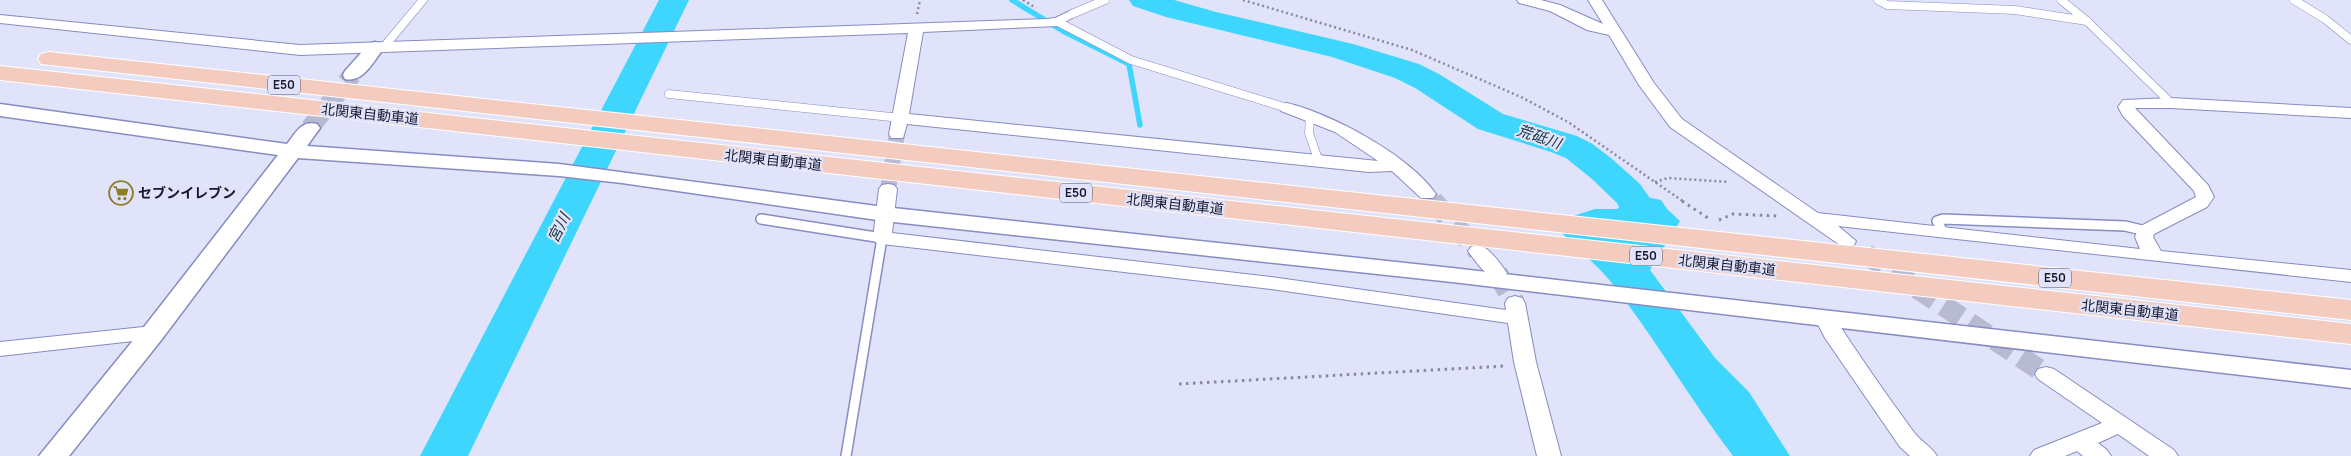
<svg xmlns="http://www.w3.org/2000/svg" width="2351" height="456" font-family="Manrope,'Noto Sans JP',sans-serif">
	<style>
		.water { fill: #3fd6fe }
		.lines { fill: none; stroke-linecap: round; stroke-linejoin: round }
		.stream { stroke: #3fd6fe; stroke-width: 5.5 }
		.river { fill: #3fd6fe; fill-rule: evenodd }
		.minor-tunnel-far1 { stroke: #b8bad1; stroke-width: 16; stroke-dasharray: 16 8; stroke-linecap: butt }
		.minor-tunnel { stroke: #b8bad1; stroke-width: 21; stroke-dasharray: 21 10; stroke-linecap: butt }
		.tertiary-tunnel { stroke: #b8bad1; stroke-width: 19; stroke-dasharray: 19 10; stroke-linecap: butt }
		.service-far1-casing { stroke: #878cc1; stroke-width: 9 }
		.service-casing { stroke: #878cc1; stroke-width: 12 }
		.minor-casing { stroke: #878cc1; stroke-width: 2 }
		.tertiary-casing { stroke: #878cc1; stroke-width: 3 }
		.motorway-casing { stroke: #fff; stroke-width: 2 }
		.path-far1 { stroke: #87899f; stroke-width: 2.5; stroke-dasharray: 2 3; stroke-linecap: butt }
		.path { stroke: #87899f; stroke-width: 3; stroke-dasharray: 2.5 4.5; stroke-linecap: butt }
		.service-far1 { stroke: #fff; stroke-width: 8 }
		.service { stroke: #fff; stroke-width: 9 }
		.minor { fill: #fff; fill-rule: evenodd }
		.tertiary { fill: #fff; fill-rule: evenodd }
		.motorway { fill: #f3ccbf; fill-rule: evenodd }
		.labels { text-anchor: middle; stroke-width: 4.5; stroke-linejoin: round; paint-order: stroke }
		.shield { fill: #e0e3fa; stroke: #53556a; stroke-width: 1 }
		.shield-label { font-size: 12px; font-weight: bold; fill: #17182d }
		.street-label { font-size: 14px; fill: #17182d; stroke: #e0e3fa }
		.poi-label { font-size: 14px; font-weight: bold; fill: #17182d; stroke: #e0e3fa; text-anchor: start }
		.water-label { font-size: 15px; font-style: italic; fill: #14333c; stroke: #e0e3fa }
	</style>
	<rect width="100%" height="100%" fill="#e0e3fa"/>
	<path class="water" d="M1632,194L1661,200L1667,209L1680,221L1650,270L1715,358L1749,392L1790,456H1733C1690,399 1655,338 1611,282C1592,258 1565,242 1549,216L1570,217L1595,209H1617L1623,204L1624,195Z"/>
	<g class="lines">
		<path class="stream" d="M1012,0L1063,31L1129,64L1140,125"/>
		<path class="river" d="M659,0H689L468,456H420Z
			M1129,0H1174L1216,12L1353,44L1419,64L1439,74L1503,114L1577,136L1591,143L1611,158L1640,184L1659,211L1641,249L1627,253L1613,249L1607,241L1621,211L1617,203L1592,179L1566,158L1551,152L1478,129L1415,88L1395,78L1332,57L1166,17L1133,6Z"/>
		<path class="minor-tunnel-far1" d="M888,189L897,134
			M1427,194L1434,202"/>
		<path class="minor-tunnel" d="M1433,201L1478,251
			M1866,254L2046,374
			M1497,273L1515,303"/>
		<path class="tertiary-tunnel" d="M310,128L352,75"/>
		<g class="service-far1-casing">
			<path id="service-far1" d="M1878,0L1887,5L2015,10L2087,21
				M2061,0L2087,21L2171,103
				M2294,0L2325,19L2351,40
				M1072,14L1105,0
				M1058,22L1131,60L1287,108
				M383,48L423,0
				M669,94L901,118
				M1310,116L1309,133L1319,162"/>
		</g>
		<g class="service-casing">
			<path id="service" d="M761,219L882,238L846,456
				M1943,232L1937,221L1943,219L2125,226L2146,231"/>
		</g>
		<g class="minor-casing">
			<path id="minor" d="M1517,0H1541L1560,5L1603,24L1588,0H1602L1654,83L1682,119L1818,213L2140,249L2135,237L2139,227L2196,197L2194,191L2123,116L2118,107L2123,100L2171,98L2351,108V118L2171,108H2135L2208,185L2214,197L2207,207L2154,234L2153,237L2161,251L2351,270V282L1838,226L1856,241L1854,245L1847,247L1840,245L1670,127L1639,85L1609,35L1587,30L1550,11L1519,3Z
				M1072,10L1079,14L1058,26L923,32L909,114L1378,161L1335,132L1281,111L1279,108L1281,105L1287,103C1332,114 1409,155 1436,194L1433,198H1421L1392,171L1369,172L907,124L903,138H891L889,134L908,33L300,55L0,23V15L300,45L1047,19L1055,18Z
				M888,184L894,185L897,189L892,233L1271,277L1506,310L1505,303L1508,298L1515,296L1522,298L1525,303L1536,362L1561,456H1537L1514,362L1508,323L1271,289L882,244L875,242L873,238L879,189L882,185Z
				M1478,245C1490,248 1500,263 1507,273L1504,277C1488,282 1477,263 1468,251L1471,247Z
				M1825,312L1832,314C1858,354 1885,393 1913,431C1920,441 1931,446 1937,456H1910L1900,447L1825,338L1815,319L1818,314Z
				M153,326L160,328L163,333L160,338L0,356V342Z
				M2046,367L2054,369L2174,450L2178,456H2149L2118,434L2098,443L2107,450L2111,456H2083L2077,451L2065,456H2030L2034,450L2102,423L2038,379L2035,374L2038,369Z"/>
		</g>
		<g class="tertiary-casing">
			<path id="tertiary" d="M375,42L381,44L384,48L381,52C372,64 362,83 345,79L343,75L345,71L369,44Z
				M0,104L287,144C296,133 301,120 317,124L320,128L307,146L559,164L884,207L1452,268L2351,370V388L1452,282L884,221L622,183L559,176L298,158L162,339L69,456H39L144,327L278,155L0,116Z"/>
		</g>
		<g class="motorway-casing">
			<path id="motorway" d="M49,52L2351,300V320L41,64L38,59L41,54Z
				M0,66L2351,324V344L0,80Z"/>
		</g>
		<path class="path-far1" d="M1023,0L1036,8
			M1243,0L1412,50L1521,97L1568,122L1684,202
			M917,14L920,0
			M1655,182L1668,178L1729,182"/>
		<path class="path" d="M1682,201L1708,218
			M1719,220L1733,214L1777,216
			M1179,384L1505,366"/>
		<use href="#service-far1" class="service-far1"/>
		<use href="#service" class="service"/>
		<use href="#minor" class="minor"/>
		<use href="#tertiary" class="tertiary"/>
		<use href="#motorway" class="motorway"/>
	</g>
	<defs>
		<g id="supermarket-ring" transform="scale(1.25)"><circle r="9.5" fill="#e0e3fa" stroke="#8d7e25" stroke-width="1.5"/><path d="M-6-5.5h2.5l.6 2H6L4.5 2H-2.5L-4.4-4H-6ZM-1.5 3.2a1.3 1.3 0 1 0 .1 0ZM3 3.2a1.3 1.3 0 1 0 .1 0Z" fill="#8d7e25"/></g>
	</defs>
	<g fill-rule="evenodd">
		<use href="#supermarket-ring" x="121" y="193"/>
	</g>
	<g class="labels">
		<g class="shield">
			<rect x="268" y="75.5" width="32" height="19" rx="4"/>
			<rect x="1060" y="183.5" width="32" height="19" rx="4"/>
			<rect x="1630" y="246.5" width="32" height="19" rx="4"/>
			<rect x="2039" y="268.5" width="32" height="19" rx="4"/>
		</g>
		<g class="shield-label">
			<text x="284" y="89">E50</text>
			<text x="1076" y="197">E50</text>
			<text x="1646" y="260">E50</text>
			<text x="2055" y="282">E50</text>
		</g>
		<g class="street-label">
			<text transform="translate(370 114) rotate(6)" y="5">北関東自動車道</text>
			<text transform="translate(773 160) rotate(6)" y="5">北関東自動車道</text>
			<text transform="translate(1175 204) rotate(6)" y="5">北関東自動車道</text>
			<text transform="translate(1727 265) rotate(6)" y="5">北関東自動車道</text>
			<text transform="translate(2130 310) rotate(6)" y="5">北関東自動車道</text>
		</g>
		<g class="poi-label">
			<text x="138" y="198">セブンイレブン</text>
		</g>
		<g class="water-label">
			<text transform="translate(1539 137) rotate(19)" y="5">荒砥川</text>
			<text transform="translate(559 228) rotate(-63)" y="5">宮川</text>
		</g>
	</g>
</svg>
